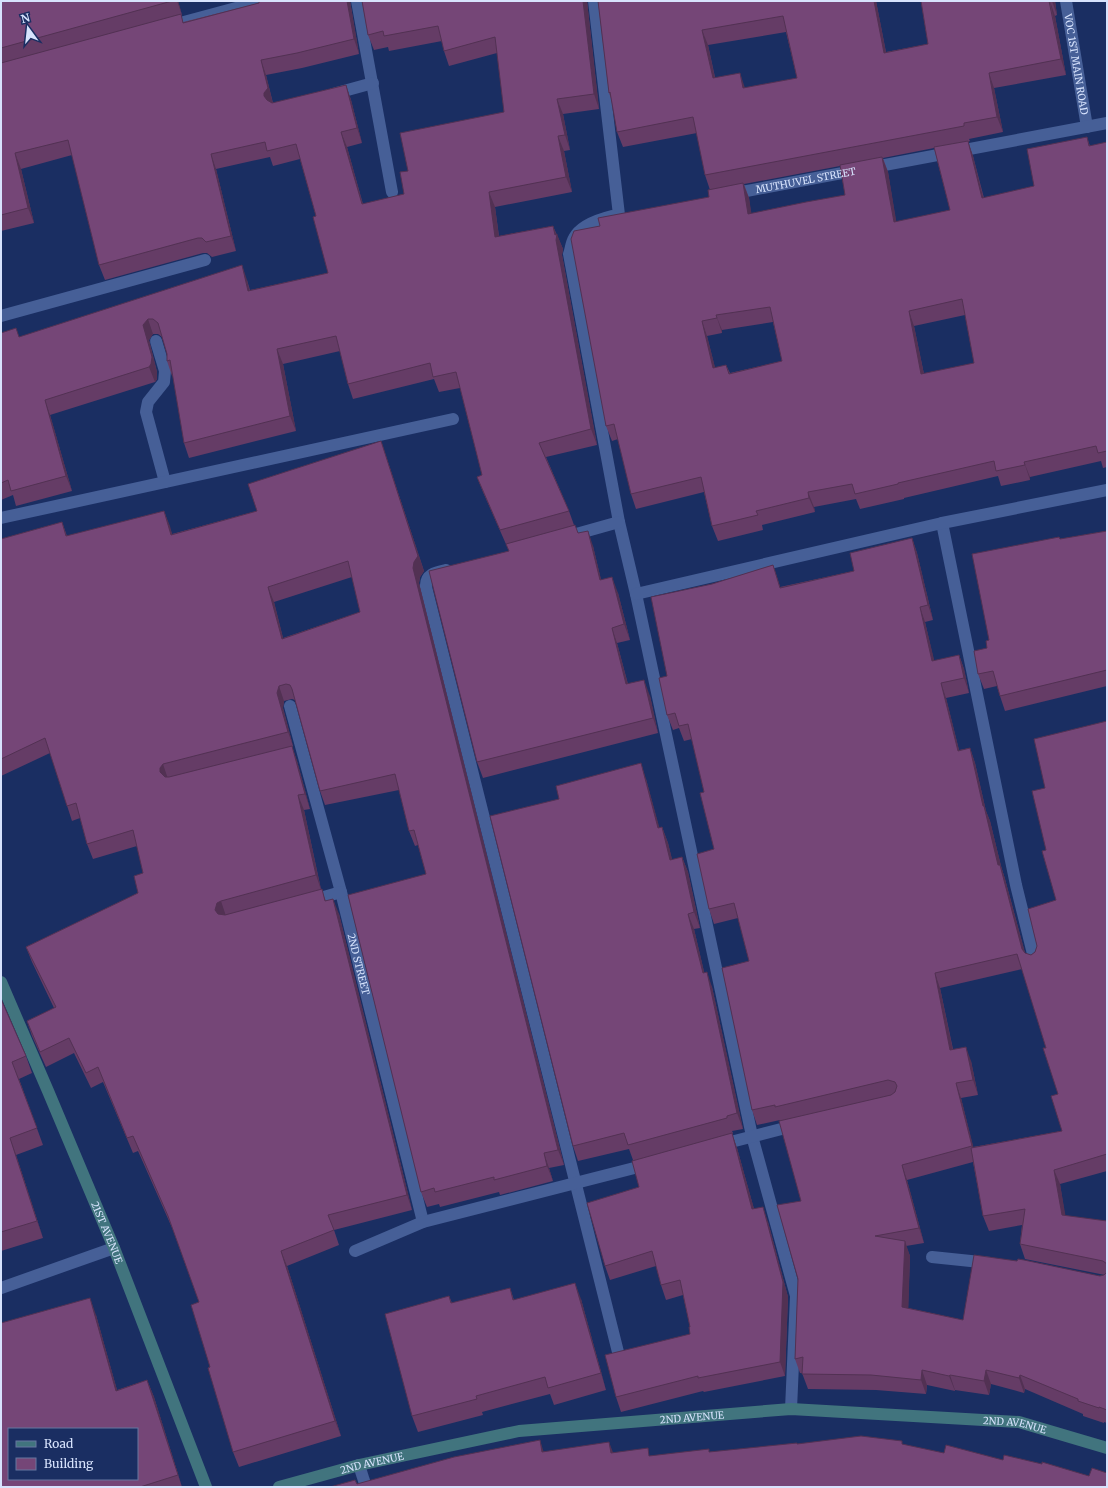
<svg xmlns="http://www.w3.org/2000/svg" width="1108" height="1488" font-family="Merriweather,serif">
	<style>
		.lines { fill: none; stroke-linecap: round; stroke-linejoin: round }
		.street { stroke: #465f97; stroke-width: 12 }
		.secondary { stroke: #41747e; stroke-width: 12 }
		.wall { fill: #653c66; fill-rule: evenodd }
		.shaded-wall { fill: #523153 }
		.building { fill: #754677; stroke: #523153; fill-rule: evenodd }
		.labels { text-anchor: middle; stroke-width: 3; stroke-linejoin: round; paint-order: stroke }
		.street-label { font-size: 10px; fill: #d7e3fd; stroke: #1a2e62 }
	</style>
	<rect width="100%" height="100%" fill="#1a2e62"/>
	<g class="lines">
		<g class="street">
			<path d="M357,1L392,192"/>
			<path d="M594,1L619,215"/>
			<path id="s1" d="M1066,1L1087,127"/>
			<path d="M169,26L262,1"/>
			<path d="M333,94L373,83"/>
			<path id="s2" d="M731,194L1107,123"/>
			<path d="M612,216C600,219 580,226 574,238C571,243 571,249 569,254L619,522L636,594L752,1136L796,1296L791,1409"/>
			<path d="M1,316L205,260"/>
			<path d="M156,341L165,371L164,382L148,402L146,412L165,482"/>
			<path d="M1,518L453,419"/>
			<path d="M942,523L1016,885L1035,962"/>
			<path d="M562,538L619,522"/>
			<path d="M446,570C436,572 425,574 426,587L620,1360"/>
			<path d="M636,594L942,523L1107,490"/>
			<path id="s3" d="M290,706L341,892L423,1222"/>
			<path d="M310,901L341,892"/>
			<path d="M719,1145L797,1125"/>
			<path d="M355,1251L423,1222L650,1164"/>
			<path d="M932,1257L990,1263"/>
			<path d="M1,1288L114,1248"/>
			<path d="M359,1465L366,1487"/>
		</g>
		<g class="secondary">
			<path id="s4" d="M1,982L48,1091L114,1248L206,1487"/>
			<path id="s5" d="M279,1487L359,1465L519,1431L791,1409L1019,1422L1107,1448"/>
		</g>
	</g>
	<path class="wall" d="M1,1H178L182,15H181L183,22L259,3V1H350L359,54L302,68L266,75L273,103L346,85L351,100L362,143L347,147L363,204L404,194L408,171L504,112L497,53L449,66L444,51L442,41L389,51L388,47L374,50L368,35L362,1H587L599,109L563,114L570,150L564,151L572,192L495,207L499,236L553,226L563,249L562,255L597,445L546,457L569,511L574,525L578,533L593,546L601,580L618,593L630,640L617,643L628,684L650,696L658,733L483,778L477,762L509,551L483,492L477,477L482,475L460,388L439,392L434,379L353,399L348,384L340,351L283,364L296,431L189,458L184,443L173,376H172L167,361V354L162,337L158,334H153L149,340L157,372V379L155,382L50,415L72,491L16,506L13,495L1,500V333L19,337L247,280L250,290L328,273L316,216L300,159L273,166L270,157L216,169L236,251L212,257L207,253H203L105,280L99,265L72,155L21,169L34,223L1,231Z
		M598,1H876L886,52L928,44L921,1H1055L1057,15L1055,16L1066,75L994,88L1003,132L969,139L970,141L968,142L973,156L984,198L1034,186L1087,137L1090,146L1107,142V467L1103,468L1101,461L1030,477V480L1001,486L998,476L904,498V499L860,509L856,499L814,507L815,512L762,525L763,530L718,541L712,526L704,492L636,509L631,494L618,439L612,441L606,426L600,226L709,197L710,190L705,175L697,133L623,147L617,132L612,101L609,93ZM786,32L797,78L745,88L715,77L708,45ZM934,148L950,210L896,222L888,172L883,158ZM840,166L845,195L751,214L749,198L744,184ZM965,315L974,363L924,374L914,326ZM773,322L782,361L730,373L726,365L715,368L707,336L722,333V330Z
		M381,441L424,571L420,577L419,583L564,1165L549,1168L553,1181L500,1195L499,1192L440,1207L439,1204L427,1207L421,1192L426,874L418,845L415,846L409,831L399,790L325,805L320,791L295,700L292,699L284,701L283,708L293,746L292,747L297,761L310,809L304,810L321,889L326,901L339,914L412,1210L334,1230L339,1245L287,1266L341,1436L239,1467L233,1452L210,1367L199,1302L173,1230L138,1151L133,1153L103,1082L91,1088L74,1053L46,1067L32,1036L27,1021L54,1008L32,962L26,947L138,893L143,873L137,846L93,859L87,844L80,818L72,821L50,753L1,776V539L62,522L67,536L164,511L172,534L257,511ZM352,577L360,612L283,638L274,602Z
		M1107,531V686L1005,711L1000,696L997,686L984,689L978,674L987,648L989,640L1059,537L1060,539Z
		M912,538L917,553L933,620L925,622L934,661L959,655L964,669L969,693L946,698L959,750L970,748L975,763L986,811L990,821L1001,866L1005,879L1025,953L1031,955L1035,952L1056,900L1046,850L1045,788L1107,721V1171L1060,1184L1065,1216L1107,1221V1423L1104,1422V1423L1083,1416V1414L1025,1389L1024,1393L991,1384L989,1395L955,1390V1391L927,1385L926,1394L876,1390L808,1389L802,1373H800L795,1359L801,1201L780,1120L757,1125L752,1110L749,961L738,918L714,924L709,909L714,849L704,792L692,739L684,741L679,728L673,730L667,715V676L712,584L773,565L780,587L854,571ZM1022,969L1046,1048L1058,1094L1062,1131L973,1147L961,1098L978,1095L971,1061L953,1049L940,988ZM973,1162L983,1216L989,1231L1022,1225L1020,1244L1025,1259L1105,1275L1100,1276L963,1320L908,1308L910,1256L906,1246L924,1243L907,1180Z
		M646,779L659,828L662,827L668,843L672,860L682,857L688,872L700,928L694,929L704,972L712,987L743,1129L732,1131L733,1133L732,1134L737,1148L754,1209L768,1222L788,1297L785,1376L704,1392L703,1391L621,1412L616,1397L690,1334V1327L683,1295L666,1300L661,1285L656,1266L610,1280L605,1266L639,1187L633,1160L629,1149L578,1161L573,1146Z
		M1,999L26,1056L32,1073L19,1079L43,1145L16,1155L43,1238L1,1251Z
		M510,1288L514,1300L581,1299L606,1390L554,1405L550,1394L482,1412L483,1415L418,1432L412,1416L449,1296L452,1303Z
		M96,1315L117,1390L147,1380L154,1397L182,1487H1Z"/>
	<path class="shaded-wall" d="M177,1H178L182,15Z
		M347,1H350L359,54L354,39Z
		M583,1H587L599,109L594,94Z
		M874,1H876L889,68L884,53Z
		M1050,1L1055,16L1066,75L1061,59Z
		M1052,1H1055L1057,15Z
		M702,30L708,45L718,93L713,78Z
		M261,60L266,75L273,104L270,108L264,96Z
		M740,73L745,88H743Z
		M989,73L994,88L1003,132L997,117Z
		M346,85L351,100L362,143L357,128Z
		M557,99L563,114L570,150L565,135Z
		M341,132L347,147L367,220L362,204Z
		M558,136L564,151L572,192L566,177Z
		M968,141L973,156L987,213L982,198Z
		M15,153L21,169L34,223L28,208Z
		M211,154L216,169L236,251L231,236Z
		M882,157L888,172L899,237L894,222Z
		M743,183L749,198L754,229L748,214Z
		M489,192L495,207L501,252L495,237Z
		M553,226L557,236V234L563,249L562,255L597,445L591,429Z
		M242,265L247,280L253,306L248,291Z
		M909,311L914,326L927,389L921,374Z
		M716,315L722,330V333Z
		M148,319L153,334L149,340L157,372V379L155,382L149,367L143,325Z
		M702,321L707,336L719,383L713,368Z
		M277,349L283,364L296,431L290,416Z
		M45,400L50,415L72,491L66,476Z
		M381,441L424,571L420,577L419,583L564,1165L558,1150Z
		M1024,462L1030,477V480Z
		M808,492L814,507L815,512L809,498Z
		M164,511L170,526L176,550L171,535Z
		M588,531L593,546L605,596L600,580Z
		M912,538L917,553L933,620L928,605Z
		M773,565L778,580L785,602L780,588Z
		M612,577L618,593L630,640L624,624Z
		M268,587L274,602L287,654L282,639Z
		M920,607L925,622L938,676L932,661Z
		M612,628L617,643L632,700L626,684Z
		M959,655L964,669L969,693L964,678Z
		M644,680L650,696L658,733L653,718Z
		M941,683L946,698L963,766L958,751Z
		M279,686L284,701L283,708L293,746L288,732L277,693Z
		M292,746L297,761L310,809L305,794Z
		M970,748L975,763L986,811L990,821L1001,866L1005,879L1028,964L1022,949L998,865L983,806Z
		M641,763L646,779L664,844L658,828Z
		M163,764L168,779L160,772V768Z
		M298,795L304,810L321,890L316,875Z
		M662,827L668,843L676,875L670,860Z
		M682,857L688,872L700,928L694,912Z
		M333,899L339,914L412,1210L407,1195Z
		M221,901L226,916L221,925L215,910L217,903Z
		M688,914L694,929L708,988L703,973Z
		M707,972L712,987L743,1129L737,1113Z
		M935,973L940,988L956,1065L950,1050Z
		M966,1047L971,1061L978,1095L973,1080Z
		M956,1083L961,1098L977,1161L972,1146Z
		M732,1133L737,1148L758,1223L752,1209Z
		M10,1138L16,1155L43,1238L37,1221Z
		M544,1153L549,1168L553,1181L547,1166Z
		M902,1165L907,1180L924,1243L919,1228Z
		M1054,1170L1060,1184L1068,1230L1062,1215Z
		M763,1207L768,1222L788,1297L785,1376L780,1362Z
		M905,1241L910,1256L908,1322L902,1307Z
		M281,1251L287,1266L341,1436L335,1421Z
		M575,1283L581,1299L606,1390L601,1373Z
		M90,1298L96,1315L122,1408L116,1391Z
		M922,1370L927,1385L926,1394L921,1380Z
		M986,1370L991,1384L989,1395L984,1381Z
		M950,1375L955,1390V1391L949,1376Z
		M1020,1375L1025,1389L1024,1393L1019,1378Z
		M147,1380L154,1397L182,1487L178,1475Z
		M540,1440L544,1453L542,1452Z
		M609,1442L614,1455L611,1453Z"/>
	<path class="building" d="M1,1H172L1,48Z
		M259,1H347L354,39L297,53L261,60L268,88L264,93V96L267,100L272,103L346,85L357,128L341,132L362,204L404,194L400,172L408,171L400,133L504,112L495,37L444,51L438,26L384,36L383,31L368,35L362,1H583L594,94L557,99L565,135L558,136L566,177L489,192L495,237L553,226L555,235L557,234L556,240L591,429L539,443L569,511L500,530L477,477L482,475L456,372L433,377L430,363L348,384L336,336L277,349L290,416L184,443L170,360L167,361V354L158,323L153,319H148L143,325L152,357L151,364L149,367L45,400L66,476L11,491L8,480L1,483V333L16,328L19,337L242,265L248,291L328,273L313,217L316,216L296,144L267,151L265,142L211,154L231,236L206,242L202,238H198L99,265L68,140L15,153L28,208L1,215V63L181,14L183,23L259,3Z
		M598,1H874L884,53L928,44L921,1H1049L1061,59L989,73L997,117L964,123V126L705,175L693,117L617,132L610,92L609,93ZM783,16L797,78L743,88L740,73L713,78L702,30Z
		M1087,137L1089,146L1107,142V451L1098,453L1096,446L1024,462L1025,465L996,471L994,461L898,483V484L855,494L852,484L808,492L809,498L756,511L758,515L712,526L701,477L631,494L614,424L606,426L571,239L574,231L600,226L598,218L709,197L708,190L743,183L748,214L806,202L845,195L840,165L882,157L894,222L950,210L934,147L968,141L982,198L1034,186L1027,149ZM962,299L974,363L921,374L909,311ZM770,307L782,361L729,374L726,365L713,368L702,321L717,318L716,315Z
		M381,441L418,556L414,562L413,568L558,1150L544,1153L547,1166L494,1180V1177L435,1192L434,1188L421,1192L348,895L426,874L414,830L409,831L395,774L320,791L292,689L290,685L286,684L279,686L277,693L288,732L163,764L160,768V772L165,777H169L292,746L305,794L298,795L316,875L221,901L217,903L215,910L218,914L225,915L322,889L325,901L333,899L407,1195L328,1215L334,1230L281,1251L335,1421L233,1452L208,1368L210,1367L191,1305L199,1302L168,1216L133,1136L127,1138L98,1067L86,1073L69,1038L40,1052L27,1021L56,1007L26,947L138,893L134,876L143,873L133,830L87,844L76,803L67,806L45,738L1,759V539L62,522L66,536L164,511L171,535L257,511L248,484ZM348,561L360,612L282,639L268,587Z
		M575,525L578,533L588,531L600,580L612,577L624,624L612,628L626,684L644,680L653,718L477,762L429,571L509,551L506,544Z
		M1107,531V670L1000,696L993,671L978,674L974,651L987,648L986,641L989,640L972,554L1059,537L1060,539Z
		M912,538L928,605L920,607L932,661L959,655L964,678L941,683L958,751L970,748L983,806H984L998,865H1000L1022,949L1025,953L1031,955L1035,952L1037,946L1028,909L1056,900L1042,851L1046,850L1032,791L1045,788L1034,739L1107,721V1154L1054,1170L1062,1215L1107,1221V1264L1103,1261L1020,1244L1025,1209L983,1216L971,1148L1062,1131L1051,1096L1058,1094L1043,1048H1046L1017,954L935,973L950,1050L966,1047L973,1080L956,1083L972,1146L902,1165L919,1228L875,1236L905,1241L902,1307L963,1320L974,1255L1017,1261L1018,1259L1024,1260L1100,1276L1104,1275L1107,1272V1410L1099,1407V1408L1078,1401V1399L1020,1375L1019,1378L986,1370L984,1381L950,1375L949,1376L922,1370L921,1380L871,1375L802,1374L803,1357L795,1359L798,1279L777,1205L801,1201L779,1121L891,1095L895,1092L897,1086L895,1082L888,1080L775,1107V1105L752,1110L722,968L749,961L734,903L709,909L697,854L714,849L700,793L704,792L688,724L679,726L675,713L667,715L659,678L667,676L651,597L712,584L773,565L780,588L854,571L850,553Z
		M641,763L658,828L662,827L670,860L682,857L694,912L688,914L703,973L707,972L737,1113L727,1116V1118L628,1145L624,1133L573,1146L490,816L559,799L556,786Z
		M1,999L26,1056L12,1062L37,1128L10,1138L37,1221L1,1232Z
		M732,1133L752,1209L763,1207L783,1282L780,1362L698,1378V1376L616,1397L605,1355L690,1334L689,1327H690L680,1280L661,1285L652,1251L605,1266L587,1203L639,1187L632,1161Z
		M575,1283L601,1373L548,1388L545,1377L476,1396L477,1399L412,1416L385,1314L449,1296L451,1303L510,1288L513,1300Z
		M90,1298L116,1391L147,1380L178,1475L140,1487H1V1323ZM9,1429H137V1479H9Z
		M861,1436L902,1441V1444L944,1453L946,1445L1003,1460L1004,1455L1042,1464V1462L1089,1476L1092,1468L1107,1473V1487H330L355,1480L357,1484L454,1457L540,1440L542,1452L609,1442L611,1453L648,1448L649,1456L709,1449V1452L797,1443V1444Z"/>
	<g class="labels">
		<g class="street-label">
			<text dy="4" stroke="none"><textPath href="#s1" startOffset="64">VOC 1ST MAIN ROAD</textPath></text>
			<text dy="4" stroke="none"><textPath href="#s2" startOffset="76">MUTHUVEL STREET</textPath></text>
			<text dy="4" stroke="none"><textPath href="#s3" startOffset="267">2ND STREET</textPath></text>
			<text dy="4" stroke="none"><textPath href="#s4" startOffset="272">21ST AVENUE</textPath></text>
			<text dy="4" stroke="none"><textPath href="#s5" startOffset="420">2ND AVENUE</textPath></text>
			<text dy="4" stroke="none"><textPath href="#s5" startOffset="744">2ND AVENUE</textPath></text>
			<text dy="4" stroke="none"><textPath href="#s5" startOffset="96">2ND AVENUE</textPath></text>
		</g>
	</g>
	<rect width="1108" height="1488" fill="none" stroke="#d7e3fd" stroke-width="4"/>
	<rect x="8" y="1428" width="130" height="52" fill="#1a2e62" stroke="#6676a0"/>
	<rect x="16" y="1441" width="20" height="6" fill="#41747e" stroke="#6676a0"/>
	<text x="44" y="1448" font-size="12" fill="#d7e3fd">Road</text>
	<rect x="16" y="1458" width="20" height="12" fill="#754677" stroke="#6676a0"/>
	<text x="44" y="1468" font-size="12" fill="#d7e3fd">Building</text>
	<g transform="translate(28 28) rotate(345)" stroke="#1a2e62" stroke-width="3" paint-order="stroke">
	<path d="M0-3L7 15L0 10L-7 15Z" fill="#d7e3fd"/>
	<text y="-6" font-size="11" font-weight="bold" text-anchor="middle" fill="#d7e3fd">N</text>
	</g>
</svg>
